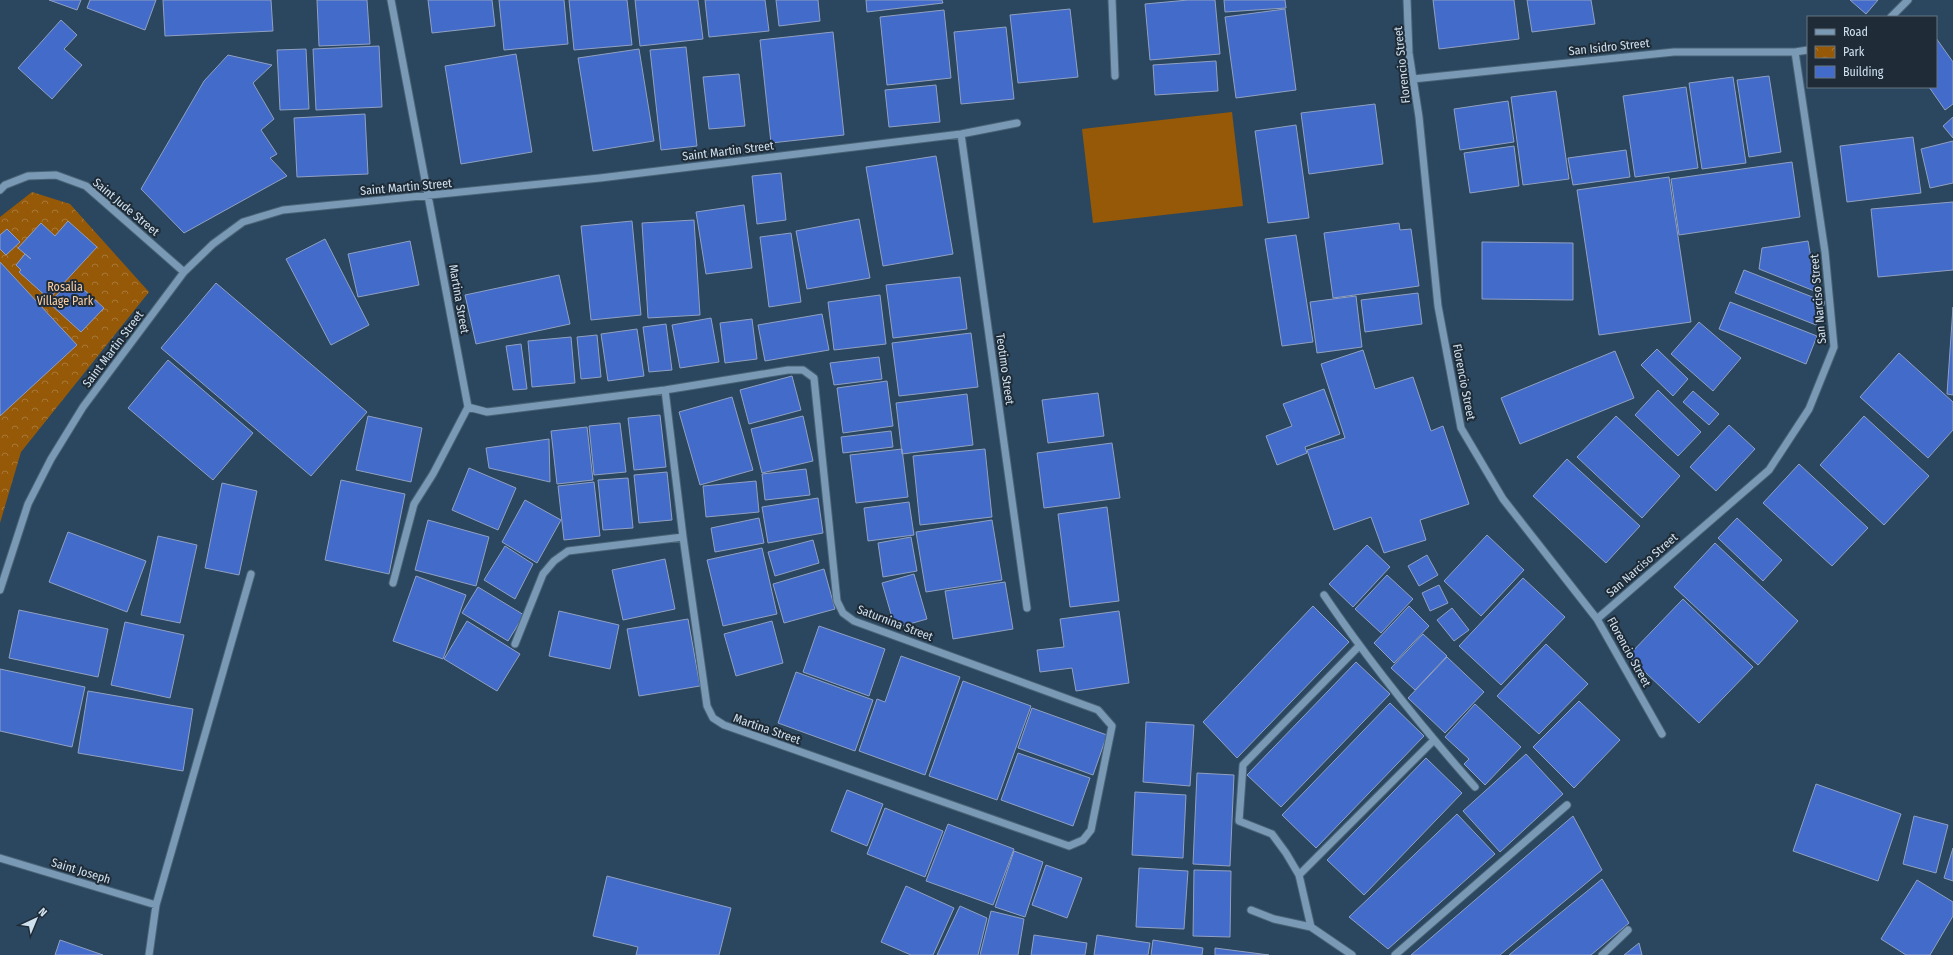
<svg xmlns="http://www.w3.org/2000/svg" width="1953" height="955" font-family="'Fira Sans Condensed',sans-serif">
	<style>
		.park { fill: url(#park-crowns) }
		.pitch { fill: #965907 }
		.building { fill: #436bc9; stroke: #90a0c2 }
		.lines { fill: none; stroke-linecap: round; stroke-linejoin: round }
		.minor-casing { stroke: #496377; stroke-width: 9 }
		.minor { stroke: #7a99b4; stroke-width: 7 }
		.labels { text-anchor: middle; stroke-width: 4; stroke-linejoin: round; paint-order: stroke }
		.street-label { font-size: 12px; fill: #cfe0ef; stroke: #1f2c37 }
		.park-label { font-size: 12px; fill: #facea5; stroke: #1f2c37 }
	</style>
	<defs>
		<pattern id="park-crowns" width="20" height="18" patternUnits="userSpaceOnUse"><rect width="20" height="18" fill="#965907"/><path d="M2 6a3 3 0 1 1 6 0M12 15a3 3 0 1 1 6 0" fill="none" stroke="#a87838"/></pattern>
	</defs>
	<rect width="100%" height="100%" fill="#2a475f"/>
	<path class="park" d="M32,192L70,204L149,292L21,452L0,523V217Z"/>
	<path class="pitch" d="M1232,112L1243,206L1093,223L1082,129Z"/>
	<path class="building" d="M49,0H81L77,10Z
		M90,0H156L145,30L87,8Z
		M163,0H271L273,31L165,36Z
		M317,0H367L370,44L319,46Z
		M428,0H492L495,26L432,33Z
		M499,0H564L568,44L504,50Z
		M569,0H627L632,45L574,50Z
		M635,0H698L703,39L640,46Z
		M705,0H765L769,31L709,37Z
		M776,0H818L820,21L779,26Z
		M866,0H942L943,3L867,12Z
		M1188,0H1215L1220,54L1150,60L1145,4Z
		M1224,0H1285L1286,8L1225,12Z
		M1433,0H1514L1519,39L1439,49Z
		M1527,0H1591L1595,24L1532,32Z
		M1850,0H1878L1866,14Z
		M1070,9L1078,77L1018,83L1010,15Z
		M1285,9L1296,90L1236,98L1225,17Z
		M944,10L951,78L887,85L880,17Z
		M61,20L77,35L64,49L82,65L52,99L18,68Z
		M1006,27L1014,99L961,104L954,32Z
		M833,32L844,135L771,143L760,40Z
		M1936,38L1953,62V104L1945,110L1929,87H1936Z
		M379,46L382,107L316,110L313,49Z
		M686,47L697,146L661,150L650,50Z
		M306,49L309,109L280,110L277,50Z
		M639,49L654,141L593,151L578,58Z
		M516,54L532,152L461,164L445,66Z
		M228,55L272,65L253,83L274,119L261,130L277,154L270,158L287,176L184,233L141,189L204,81Z
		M1216,61L1218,91L1155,95L1153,65Z
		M739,74L745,126L709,129L703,77Z
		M1769,76L1781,152L1749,157L1737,80Z
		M1733,77L1746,163L1702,169L1689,83Z
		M936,85L940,122L889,127L885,90Z
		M1686,87L1698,168L1635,177L1623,96Z
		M1556,91L1569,179L1523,185L1511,97Z
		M1508,101L1514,142L1460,150L1454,109Z
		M1375,104L1383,164L1309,174L1301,113Z
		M365,114L368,174L297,177L294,118Z
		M1953,117V138L1943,126Z
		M1296,125L1309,218L1268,223L1255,131Z
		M1913,137L1921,193L1847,202L1840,146Z
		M1953,141V183L1930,188L1921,149Z
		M1514,146L1519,186L1470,193L1464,153Z
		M1626,150L1630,177L1573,185L1568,158Z
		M936,156L953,254L883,266L866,167Z
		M1792,162L1800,217L1679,235L1671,179Z
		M781,173L786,220L757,224L752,176Z
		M1669,177L1691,322L1599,335L1577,190Z
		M1953,202V270L1878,277L1871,209Z
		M744,205L752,268L706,274L696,212Z
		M859,219L870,278L807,289L796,231Z
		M694,220L700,315L648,318L642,223Z
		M68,221L97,247L49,299L19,272L21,270L16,265L25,254L31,259L18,248L41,223L55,236Z
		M632,221L641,315L591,320L581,226Z
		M1399,223L1400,230L1411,229L1419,286L1333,298L1324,233Z
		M7,229L20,242L6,255L0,249V235Z
		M791,233L801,302L769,307L760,237Z
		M1296,235L1313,342L1282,346L1265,239Z
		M325,239L369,325L331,345L286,259Z
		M410,241L419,285L358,297L348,254Z
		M1808,241L1817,292L1759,269L1762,248Z
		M1482,242L1573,243V300L1482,299Z
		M0,262L77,345L0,416Z
		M1744,270L1825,302L1816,325L1735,293Z
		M559,275L570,324L476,344L465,295Z
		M960,277L967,329L893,338L886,285Z
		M72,279L104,308L81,332L49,303Z
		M216,283L367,412L311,476L161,348Z
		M1418,293L1422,324L1365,332L1361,300Z
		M880,295L886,344L834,350L828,302Z
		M1356,296L1362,347L1317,353L1310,302Z
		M1730,302L1817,336L1806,364L1719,329Z
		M1953,307V395L1947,394Z
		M822,314L829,350L765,361L758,325Z
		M711,318L719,362L680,368L672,325Z
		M752,319L757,359L725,363L720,323Z
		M1699,322L1741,358L1713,391L1671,354Z
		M666,324L672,370L649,372L643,327Z
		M637,329L644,376L608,381L601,334Z
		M971,333L978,387L899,396L892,343Z
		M597,335L601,377L581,379L577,337Z
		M571,337L575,383L532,387L528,341Z
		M521,344L527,389L513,390L506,346Z
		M1657,349L1688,379L1673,396L1641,365Z
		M1363,350L1375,389L1413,377L1431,431L1443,426L1469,504L1420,520L1426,540L1384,553L1371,517L1334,530L1307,450L1345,438L1321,364Z
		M1615,351L1634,398L1520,444L1501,398Z
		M1899,353L1953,402V430L1928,458L1860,397Z
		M879,357L882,379L834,385L830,363Z
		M168,360L253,433L213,480L128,408Z
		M792,376L801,410L749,424L740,390Z
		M887,381L893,426L843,433L837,388Z
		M1324,389L1340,434L1305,447L1307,453L1277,465L1266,436L1292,426L1283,404Z
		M1658,390L1701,432L1678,456L1635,415Z
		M1693,391L1719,414L1709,425L1683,402Z
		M1098,393L1104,436L1048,443L1042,400Z
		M967,394L973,445L902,454L896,403Z
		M732,397L753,470L700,485L679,412Z
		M660,415L666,467L634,470L628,418Z
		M368,416L422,428L411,482L356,470Z
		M803,416L813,461L762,473L751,429Z
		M1616,416L1680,476L1642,518L1577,457Z
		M1864,416L1929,476L1884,525L1820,465Z
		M620,423L626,472L594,475L589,426Z
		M1729,425L1755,449L1716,491L1690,467Z
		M587,427L593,480L557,484L551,431Z
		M891,431L893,447L843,453L841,437Z
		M549,439L550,482L489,468L486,448Z
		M1112,443L1120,498L1044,508L1037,453Z
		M902,449L908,497L856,503L850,455Z
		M985,449L992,517L920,525L913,456Z
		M1567,459L1640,526L1606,563L1533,496Z
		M1799,464L1868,528L1832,566L1763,503Z
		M469,468L516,488L498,530L452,510Z
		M806,469L810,495L765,500L762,474Z
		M667,472L672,520L639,523L634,475Z
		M628,478L633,528L603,530L598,480Z
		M341,480L405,494L389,574L325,560Z
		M756,481L759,512L706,517L703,486Z
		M594,482L600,536L564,540L558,486Z
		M222,483L257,491L239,575L205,568Z
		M818,498L823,533L768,543L762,507Z
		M525,500L561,520L537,563L502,542Z
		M909,502L914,535L868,541L864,508Z
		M1107,507L1119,601L1070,607L1058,514Z
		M759,518L764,543L715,552L711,528Z
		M1737,518L1782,560L1763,581L1718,538Z
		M428,520L489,537L476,586L415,570Z
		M992,520L1002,580L926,592L916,532Z
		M68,532L146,561L127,612L49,582Z
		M1487,535L1524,570L1481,616L1444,581Z
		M158,536L197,545L180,623L141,615Z
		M911,537L917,571L883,577L878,543Z
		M813,540L819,563L775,576L768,552Z
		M1715,543L1798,621L1758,665L1674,587Z
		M1367,545L1390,567L1353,607L1329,584Z
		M505,546L533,564L515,599L484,580Z
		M762,548L777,614L723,626L707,560Z
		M1427,555L1438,575L1419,586L1408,566Z
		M665,559L675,609L623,620L612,570Z
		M824,569L835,609L784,623L773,584Z
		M914,574L927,619L895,628L882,583Z
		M1387,575L1413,599L1381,633L1355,609Z
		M416,576L466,595L443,659L393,641Z
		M1523,578L1565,617L1501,685L1459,646Z
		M1005,582L1013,629L953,639L945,591Z
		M1439,585L1448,603L1430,611L1422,593Z
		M478,587L524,615L508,641L462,613Z
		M1683,599L1753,667L1699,723L1628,656Z
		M1313,606L1349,642L1237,758L1203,722Z
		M1409,606L1429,626L1394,663L1374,643Z
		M1452,608L1469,630L1454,641L1437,620Z
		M19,610L108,629L98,677L9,658Z
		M559,611L619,625L610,669L549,656Z
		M1119,611L1129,683L1076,691L1072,668L1040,672L1037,650L1064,647L1060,619Z
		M688,619L700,686L639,696L627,629Z
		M467,621L520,654L497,691L444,659Z
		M772,621L783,663L736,676L724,634Z
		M125,622L184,635L170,698L111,685Z
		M819,626L885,649L869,696L803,672Z
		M1423,634L1447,656L1415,690L1391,668Z
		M1546,644L1588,684L1539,734L1497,696Z
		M901,656L960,677L925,775L859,751L877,699L885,702Z
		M1447,657L1484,692L1445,733L1408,698Z
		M1356,662L1390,694L1281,807L1247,775Z
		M0,669L85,687L72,747L0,731Z
		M796,672L873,700L855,751L778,723Z
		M963,681L1031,706L997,800L929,776Z
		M88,691L193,709L183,771L78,753Z
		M1579,701L1620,740L1574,788L1533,747Z
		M1390,703L1424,736L1316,848L1282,815Z
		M1475,704L1521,747L1485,785L1464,764L1469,759L1445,737Z
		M1032,708L1107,735L1093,775L1018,748Z
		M1146,722L1194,725L1190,786L1143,782Z
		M1018,753L1090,778L1073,826L1001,800Z
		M1526,754L1563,794L1500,852L1463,811Z
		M1426,758L1462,793L1364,895L1327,860Z
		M1197,773L1234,775L1230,866L1193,864Z
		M1816,784L1901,814L1878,881L1793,851Z
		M847,790L883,804L867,846L831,831Z
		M1135,792L1186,795L1183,858L1132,855Z
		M885,808L943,831L925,877L867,854Z
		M1457,814L1495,854L1388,949L1349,917Z
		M1573,816L1602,870L1500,955H1411Z
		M1914,816L1948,825L1936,873L1903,864Z
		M948,824L1014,849L993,905L926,881Z
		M1953,848V881L1944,878Z
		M1014,851L1043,862L1025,917L995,907Z
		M1046,865L1082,878L1067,918L1032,905Z
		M1139,868L1188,871L1184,929L1136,927Z
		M1194,870L1231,871L1230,937L1193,936Z
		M607,876L731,908L719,955H636L638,947L593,936Z
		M1602,879L1629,923L1591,955H1509Z
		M1917,880L1953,902V916L1930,955H1906L1881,939Z
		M906,886L954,908L933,955H911L881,942Z
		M960,906L987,918L978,955H937Z
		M991,911L1024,919L1018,955H980Z
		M1034,935L1087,943L1085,955H1031Z
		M1097,935L1150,943L1148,955H1094Z
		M60,940L103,955H55Z
		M1153,940L1203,948L1202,955H1151Z
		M1639,943L1642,955H1624Z
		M1215,948L1269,955H1215Z"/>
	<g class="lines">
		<g class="minor-casing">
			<path id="minor" d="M391,0L468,407
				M1112,0L1115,76
				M1407,0L1409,53L1419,117L1438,306L1461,428L1503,499L1597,619L1662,734
				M1891,17L1908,0
				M1413,79L1674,52H1795L1808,50
				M961,134L1027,608
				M0,190L5,185L28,176L56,175L86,186L184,272
				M468,407L487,412L665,390L788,370H803L814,378L837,601L843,613L854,621L1098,710L1112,726L1091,830L1083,840L1069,846L724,725L713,718L707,706L683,537L665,390
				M393,583L414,504L433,474L468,407
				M0,590L28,504L51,459L83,407L184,272L213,244L243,222L283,210L600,178L961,134L1017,123
				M1324,595C1370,663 1421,726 1475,787
				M1597,619L1769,470L1809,409L1834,347L1825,252L1795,52
				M515,644L543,574L554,561L568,551L683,537
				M0,858L156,905
				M1299,875L1434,740
				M1251,910L1274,919L1311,927L1352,955
				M1311,927L1299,875L1286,853L1272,834L1239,821L1243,765L1359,646
				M149,955L156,905L251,574
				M1395,955L1567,805
				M1602,955L1628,930"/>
		</g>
		<use href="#minor" class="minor"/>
	</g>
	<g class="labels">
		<g class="street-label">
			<text transform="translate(1609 47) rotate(-6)" y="4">San Isidro Street</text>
			<text transform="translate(1402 65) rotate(-96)" y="4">Florencio Street</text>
			<text transform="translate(728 151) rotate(-7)" y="4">Saint Martin Street</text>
			<text transform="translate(406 187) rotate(-5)" y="4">Saint Martin Street</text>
			<text transform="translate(126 207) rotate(40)" y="4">Saint Jude Street</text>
			<text transform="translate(459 299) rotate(80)" y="4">Martina Street</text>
			<text transform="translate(1818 299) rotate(-95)" y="4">San Narciso Street</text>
			<text transform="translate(113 349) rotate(-53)" y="4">Saint Martin Street</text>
			<text transform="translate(1005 369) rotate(82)" y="4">Teotimo Street</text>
			<text transform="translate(1464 382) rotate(79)" y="4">Florencio Street</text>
			<text transform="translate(1642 565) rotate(-41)" y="4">San Narciso Street</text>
			<text transform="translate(895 623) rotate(21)" y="4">Saturnina Street</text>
			<text transform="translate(1629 652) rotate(61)" y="4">Florencio Street</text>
			<text transform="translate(767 729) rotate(19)" y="4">Martina Street</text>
			<text transform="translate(81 871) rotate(17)" y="4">Saint Joseph</text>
		</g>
		<g class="park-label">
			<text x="65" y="291">Rosalia<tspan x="65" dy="14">Village Park</tspan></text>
		</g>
	</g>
	<rect x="1807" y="16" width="130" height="72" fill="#1f2c37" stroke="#657481"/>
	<rect x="1815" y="29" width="20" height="6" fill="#7a99b4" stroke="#657481"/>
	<text x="1843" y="36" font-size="12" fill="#cfe0ef">Road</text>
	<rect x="1815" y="46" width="20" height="12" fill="url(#park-crowns)" stroke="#657481"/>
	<text x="1843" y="56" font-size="12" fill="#cfe0ef">Park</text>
	<rect x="1815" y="66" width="20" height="12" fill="#436bc9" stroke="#657481"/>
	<text x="1843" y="76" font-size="12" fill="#cfe0ef">Building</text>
	<g transform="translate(36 919) rotate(44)" stroke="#1f2c37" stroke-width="3" paint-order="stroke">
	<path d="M0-3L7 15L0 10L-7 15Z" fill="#cfe0ef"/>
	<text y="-6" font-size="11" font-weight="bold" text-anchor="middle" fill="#cfe0ef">N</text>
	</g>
</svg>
